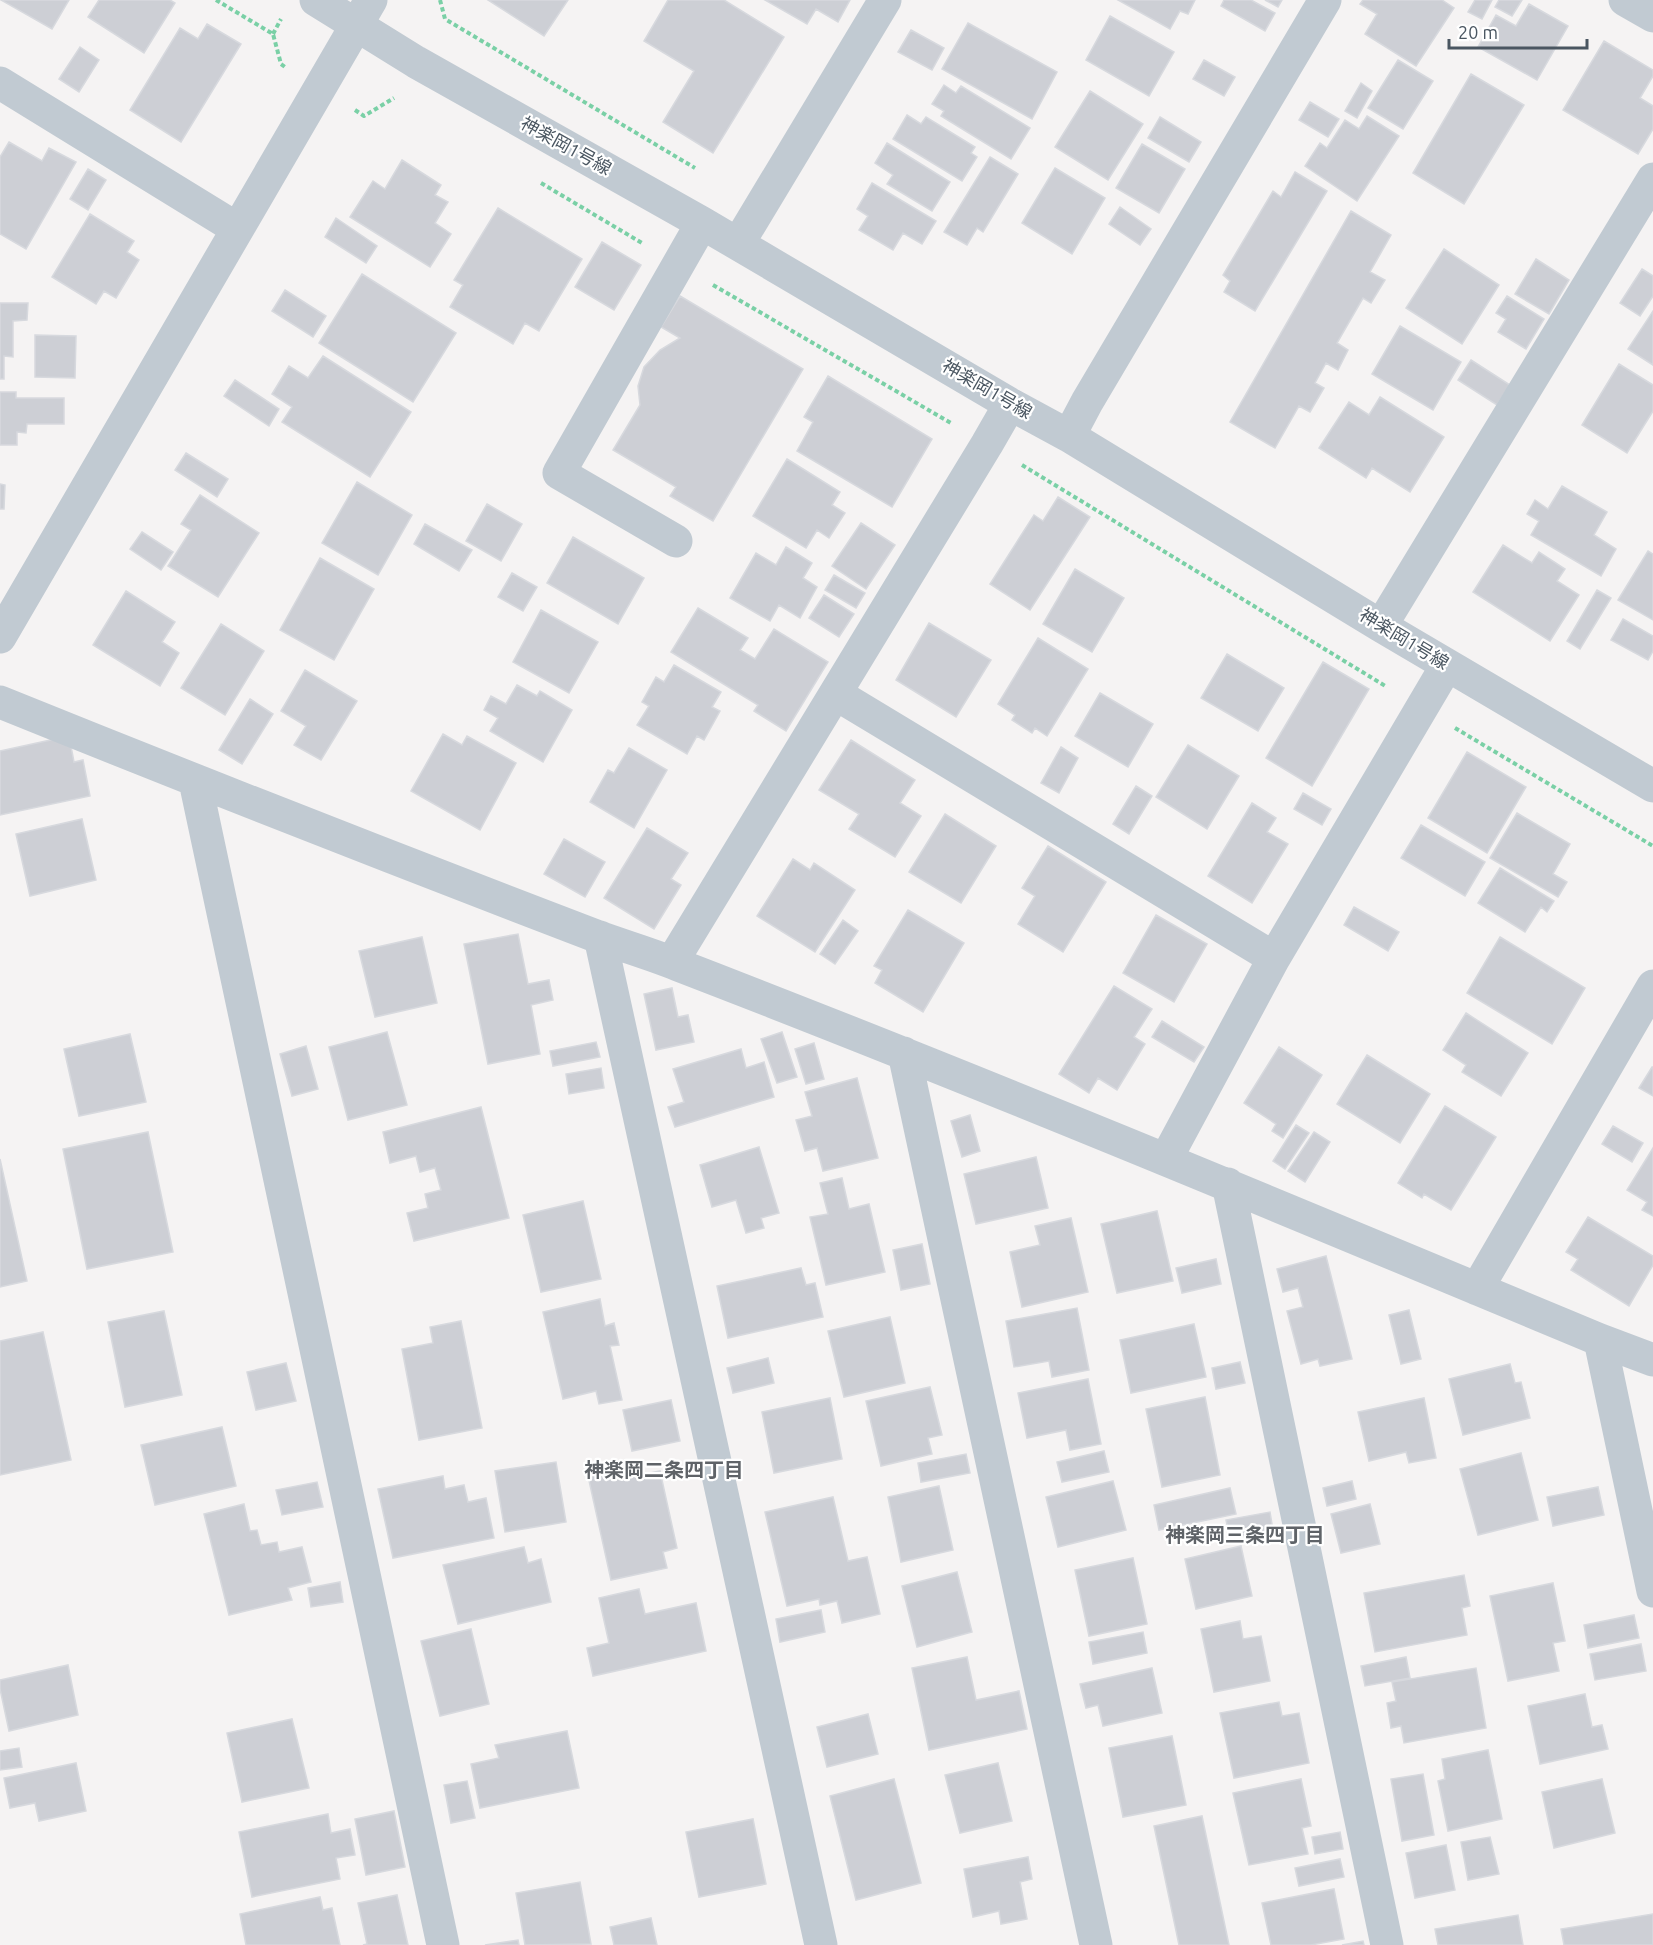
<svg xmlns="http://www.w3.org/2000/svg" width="1653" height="1945" font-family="Ubuntu,'Noto Sans JP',sans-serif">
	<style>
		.building { fill: #cdcfd5; stroke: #d7d9de; stroke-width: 1.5 }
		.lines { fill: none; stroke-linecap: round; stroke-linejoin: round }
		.path { stroke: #7ad0a6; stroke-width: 4; stroke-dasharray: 4.5 3; stroke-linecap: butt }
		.minor { stroke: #c1cad2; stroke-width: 33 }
		.labels { text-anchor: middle; stroke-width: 4.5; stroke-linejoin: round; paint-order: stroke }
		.street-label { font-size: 18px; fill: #4a5661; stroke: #fff }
		.neighbourhood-label { font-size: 20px; font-weight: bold; fill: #5f6368; stroke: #fff }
	</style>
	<rect width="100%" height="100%" fill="#f5f3f3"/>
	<path class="building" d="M1,0H69L52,29Z
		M99,0H170L175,3L144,53L88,17Z
		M488,0H568L544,36Z
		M668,0H724L784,37L713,153L663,122L694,71L644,41Z
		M765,0H850L838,22L816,9L807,24Z
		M1118,0H1195L1188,14L1180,11L1170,29Z
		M1224,0H1251L1275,13L1265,31L1221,6Z
		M1265,0H1282L1278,7Z
		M1363,0H1442L1454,8L1416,66L1365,34L1377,14L1360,4Z
		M1475,0H1492L1482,19L1468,12Z
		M1499,0H1522L1512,16L1495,7Z
		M1529,4L1568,26L1537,80L1478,47L1496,15L1516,26Z
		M1110,16L1174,52L1149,96L1086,60Z
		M968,23L1057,72L1032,119L942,69Z
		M207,24L241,44L181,142L130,110L180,28L198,39Z
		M911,30L944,48L932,70L898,52Z
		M1604,41L1653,70V76L1640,98L1653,106V129L1638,154L1563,110Z
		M80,47L99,60L79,92L59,79Z
		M1204,60L1235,77L1224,96L1193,79Z
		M1398,60L1433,81L1403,129L1368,108Z
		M1471,74L1524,105L1464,204L1413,173Z
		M1361,83L1372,91L1357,118L1345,111Z
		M944,85L956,93L961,86L1030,128L1011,159L941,116L944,111L932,104Z
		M1090,91L1143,124L1108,180L1055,147Z
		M1310,102L1339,119L1328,137L1299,120Z
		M907,115L921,124L926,117L975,147L971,153L977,157L962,181L893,139Z
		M1367,116L1399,136L1357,201L1305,166L1320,143L1327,148L1345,120L1359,129Z
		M1160,117L1201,142L1189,162L1148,138Z
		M9,142L42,161L49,148L76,162L26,249L0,234V157Z
		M887,143L950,182L932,211L887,184L893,175L875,163Z
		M1142,144L1185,169L1159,213L1116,188Z
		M990,157L1018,174L983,232L977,228L967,245L944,232Z
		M402,160L441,185L435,195L448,202L435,223L451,234L430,267L350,217L373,181L385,189Z
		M1055,168L1105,198L1072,254L1022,223Z
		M88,169L106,180L88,210L70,199Z
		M1295,172L1327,191L1255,311L1224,292L1230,281L1223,275L1273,191L1281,197Z
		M872,183L936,221L922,244L903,233L893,250L859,230L868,216L857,209Z
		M1120,207L1151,229L1140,245L1109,224Z
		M498,208L582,259L539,331L525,323L513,344L450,307L463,285L454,280Z
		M1351,211L1391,235L1370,272L1385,280L1371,303L1363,298L1337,343L1348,350L1338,370L1326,363L1315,383L1324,388L1310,412L1299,406L1275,448L1230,422Z
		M90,214L134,241L127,252L139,260L116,298L104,291L96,304L52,277Z
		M336,218L377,246L366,263L325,237Z
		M602,242L641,265L614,310L575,287Z
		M1444,249L1499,285L1462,344L1406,308Z
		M1536,259L1569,280L1549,314L1515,294Z
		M1642,269L1653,276V296L1640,316L1620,303Z
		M362,274L456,333L413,402L319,343Z
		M285,290L326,316L313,337L272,311Z
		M680,296L803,369L713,521L670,496L676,487L613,450L640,405L638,386L644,367L660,350L680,338L661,327Z
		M1507,296L1544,319L1526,349L1498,332L1506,319L1496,313Z
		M0,303H28L27,320L13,321V357L4,356V379H0Z
		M1653,311V365L1628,349Z
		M1400,326L1461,362L1433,410L1372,374Z
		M35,335L76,336L75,378L35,377Z
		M323,356L411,412L370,477L282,422L292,407L272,394L289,366L308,378Z
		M1471,360L1510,385L1497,405L1458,380Z
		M1619,364L1653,385V411L1627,453L1582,425Z
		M828,376L932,439L892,507L797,451L813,422L804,417Z
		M235,380L279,409L269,426L224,396Z
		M0,392H16V398H64V424H27L26,433L17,432V445H0Z
		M1380,397L1444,437L1410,492L1372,468L1366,478L1319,448L1349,402L1369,415Z
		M186,453L228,479L217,497L175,470Z
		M787,459L840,492L832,505L845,513L829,538L817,530L806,548L753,516Z
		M357,482L412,515L378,575L322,543Z
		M0,484L5,485L4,509H0Z
		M1562,486L1607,512L1594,535L1616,549L1601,576L1531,535L1539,521L1527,514L1535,500L1548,509Z
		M200,495L259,533L218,597L168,566L191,530L181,524Z
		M1058,497L1090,517L1030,610L990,584L1034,515L1043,521Z
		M487,504L522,524L501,561L466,541Z
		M861,523L895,545L866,589L832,566Z
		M425,524L472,550L459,571L414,544Z
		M142,532L173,552L161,570L130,549Z
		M573,537L644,578L618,624L547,583Z
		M1503,545L1532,563L1539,552L1565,569L1557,581L1579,595L1550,641L1473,592Z
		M786,547L812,563L803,578L817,587L800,618L779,605L770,621L730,598L756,553L776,565Z
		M1648,551L1653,554V620L1618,600Z
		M320,558L374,589L334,660L280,630Z
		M1075,569L1124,598L1092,652L1043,624Z
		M512,573L537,587L523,611L498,597Z
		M834,575L865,593L856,608L825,590Z
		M1597,590L1611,598L1580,649L1567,641Z
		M126,591L175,622L162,642L179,653L160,686L93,645Z
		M824,595L854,614L839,637L809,618Z
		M698,608L748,638L740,650L755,659L774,629L828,662L786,731L754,711L758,705L671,652Z
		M541,610L598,642L569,693L513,662Z
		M1623,619L1653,636V651L1648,660L1611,640Z
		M929,623L991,660L956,717L896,680Z
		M221,624L264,651L225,715L181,688Z
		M1038,638L1088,669L1047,736L1035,728L1032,733L1012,720L1015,715L998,704Z
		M1227,654L1284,688L1258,731L1201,698Z
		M1323,662L1369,689L1312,786L1266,758Z
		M674,665L721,692L712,707L720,711L704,740L697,736L687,754L637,725L649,706L642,702L656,677L664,682Z
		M305,670L357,701L321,760L294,745L306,726L281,711Z
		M517,685L537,696L540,691L572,710L543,762L490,731L498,718L484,710L491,696L506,704Z
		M1100,693L1153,724L1128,767L1075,736Z
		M250,699L273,714L242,764L219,750Z
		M443,734L462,745L467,736L516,763L480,830L411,791Z
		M69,736L74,762L83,760L90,796L0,815V751Z
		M851,740L915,780L900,803L921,816L895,857L849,829L859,814L819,790Z
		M1188,745L1239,776L1207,829L1156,797Z
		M1061,747L1078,758L1059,793L1041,783Z
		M629,748L667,770L634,828L590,802L608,770L614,773Z
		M1467,752L1526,787L1487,853L1428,818Z
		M1136,786L1152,796L1129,834L1113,824Z
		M1303,793L1331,809L1322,825L1294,809Z
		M1252,803L1276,818L1267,832L1288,844L1252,903L1208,876Z
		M1517,813L1570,844L1553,874L1567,882L1558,897L1490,858Z
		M945,814L996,846L961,903L909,872Z
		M82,819L96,880L30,896L16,834Z
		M1421,825L1485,862L1465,896L1401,858Z
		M647,828L688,853L671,879L681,885L654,929L604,898Z
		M564,839L605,862L585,897L544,874Z
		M1048,846L1106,882L1063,952L1018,924L1035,896L1022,888Z
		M793,859L810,870L814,863L855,890L815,952L757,916Z
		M1500,868L1554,901L1547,912L1541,907L1525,932L1478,903Z
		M1354,907L1399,932L1388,951L1344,925Z
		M908,910L964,943L923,1012L875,983L882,970L874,966Z
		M1156,915L1207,944L1174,1002L1123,973Z
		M843,920L858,931L835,964L820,954Z
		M518,934L528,984L549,980L553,1000L531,1005L540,1054L488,1064L464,944Z
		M422,937L437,1003L375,1017L359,951Z
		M1500,937L1585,988L1552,1044L1467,993Z
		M1114,986L1152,1009L1134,1037L1145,1044L1117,1090L1098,1078L1089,1093L1059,1074Z
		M672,988L678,1017L688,1015L694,1042L656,1050L644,994Z
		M1466,1013L1528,1053L1501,1096L1462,1072L1466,1065L1443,1050Z
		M1162,1021L1204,1047L1194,1062L1152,1037Z
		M387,1032L407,1105L348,1120L329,1047Z
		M782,1032L797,1077L777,1083L761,1039Z
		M130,1034L146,1102L79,1116L64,1049Z
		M596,1042L600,1057L553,1066L550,1051Z
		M814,1043L824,1079L806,1084L795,1049Z
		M306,1046L318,1089L292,1096L280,1054Z
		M1279,1047L1322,1075L1283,1138L1272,1131L1276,1124L1244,1103Z
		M741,1049L746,1068L764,1062L774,1097L675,1127L668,1107L684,1102L673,1069Z
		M1367,1055L1430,1094L1400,1143L1337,1104Z
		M1652,1067H1653V1096L1639,1088Z
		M601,1068L604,1088L569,1094L566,1074Z
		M857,1078L878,1158L823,1171L817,1148L805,1151L796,1120L812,1116L805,1092Z
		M1445,1106L1496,1137L1451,1210L1424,1194L1422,1198L1398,1183Z
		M481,1107L509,1218L414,1241L407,1213L428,1208L425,1194L441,1190L435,1168L420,1172L416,1156L390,1163L383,1132Z
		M970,1115L980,1151L962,1157L951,1121Z
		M1296,1125L1309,1133L1285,1169L1273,1161Z
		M1613,1126L1643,1143L1632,1162L1602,1144Z
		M148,1132L173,1252L87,1269L63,1149Z
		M1314,1132L1330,1142L1305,1182L1288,1171Z
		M759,1147L779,1213L761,1218L764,1228L746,1233L736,1200L712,1207L700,1165Z
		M1653,1148V1216L1642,1210L1647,1202L1627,1190Z
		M1036,1157L1048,1208L976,1224L964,1174Z
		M0,1159L27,1281L0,1287Z
		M842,1178L849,1209L869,1204L885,1272L826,1285L810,1217L828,1214L820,1183Z
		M583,1201L601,1279L541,1292L523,1215Z
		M1157,1211L1173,1281L1117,1293L1101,1224Z
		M1588,1217L1653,1256V1265L1629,1306L1571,1270L1578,1259L1566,1252Z
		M1071,1218L1088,1292L1022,1307L1010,1252L1040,1245L1035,1226Z
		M922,1244L930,1284L901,1290L893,1250Z
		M1326,1256L1352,1359L1320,1366L1318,1359L1301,1364L1287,1311L1303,1307L1298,1288L1283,1292L1277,1269Z
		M1216,1259L1221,1284L1182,1293L1176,1268Z
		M801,1268L806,1285L815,1283L823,1317L728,1338L717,1286Z
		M600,1299L605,1326L614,1323L619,1345L610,1346L622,1400L599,1404L596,1391L563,1399L543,1312Z
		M1077,1308L1089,1370L1052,1377L1049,1361L1014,1367L1006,1321Z
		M1409,1310L1421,1359L1401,1364L1389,1315Z
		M164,1311L182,1395L125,1407L108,1322Z
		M890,1317L905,1383L844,1397L828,1331Z
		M461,1321L482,1428L419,1440L402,1349L433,1343L430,1327Z
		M1194,1324L1206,1377L1131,1393L1120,1340Z
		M43,1332L71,1460L0,1475V1341Z
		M768,1358L774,1383L733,1393L727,1368Z
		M1240,1362L1245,1383L1216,1389L1212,1368Z
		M286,1363L296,1401L256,1410L247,1372Z
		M1510,1364L1515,1383L1521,1382L1530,1418L1463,1435L1449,1379Z
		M1088,1379L1101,1444L1070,1450L1066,1430L1027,1438L1018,1393Z
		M930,1387L942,1435L928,1438L932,1454L881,1466L866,1401Z
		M1205,1397L1220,1475L1162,1487L1146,1409Z
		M830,1398L842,1459L774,1473L762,1412Z
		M1424,1398L1436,1458L1409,1463L1406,1452L1369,1461L1358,1412Z
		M671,1400L680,1441L632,1451L623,1410Z
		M222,1427L236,1486L155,1505L141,1445Z
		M1104,1451L1109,1472L1062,1482L1057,1462Z
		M1521,1453L1538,1520L1478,1535L1460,1469Z
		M966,1454L970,1473L921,1482L918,1463Z
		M556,1462L566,1522L505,1532L495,1471Z
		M633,1466L636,1476L660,1471L677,1548L663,1552L667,1568L611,1580L588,1476Z
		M443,1476L445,1489L464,1485L468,1502L486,1498L494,1538L393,1558L378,1489Z
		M1113,1481L1126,1530L1058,1547L1046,1497Z
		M1352,1481L1356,1499L1327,1506L1323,1488Z
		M317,1482L323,1507L282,1515L276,1490Z
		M939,1486L953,1550L901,1562L888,1497Z
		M1598,1487L1604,1515L1553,1526L1547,1497Z
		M1230,1488L1236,1514L1159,1530L1154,1505Z
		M833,1497L848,1561L867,1557L880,1614L842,1623L837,1601L820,1605L819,1599L787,1606L765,1512Z
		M244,1504L250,1531L257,1530L261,1545L277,1542L279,1552L302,1547L311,1582L288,1588L292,1600L229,1615L204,1514Z
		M1370,1504L1380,1544L1341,1553L1331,1514Z
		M1270,1512L1273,1530L1230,1538L1226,1520Z
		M1241,1546L1252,1596L1196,1609L1185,1559Z
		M524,1547L528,1563L541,1559L551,1602L458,1624L443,1565Z
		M1133,1558L1147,1624L1089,1636L1075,1570Z
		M957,1572L972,1632L917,1647L902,1586Z
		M1464,1575L1470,1606L1462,1608L1467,1635L1375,1652L1364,1593Z
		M340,1582L343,1602L311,1607L308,1588Z
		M1553,1583L1565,1641L1553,1643L1559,1671L1508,1681L1490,1596Z
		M639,1589L645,1614L696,1603L706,1651L593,1676L587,1648L609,1643L599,1598Z
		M821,1610L825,1632L780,1642L776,1619Z
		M1634,1615L1639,1638L1588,1648L1584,1625Z
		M1240,1621L1243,1639L1261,1636L1270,1681L1214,1692L1201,1629Z
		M471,1629L489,1704L440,1716L421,1641Z
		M1143,1632L1147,1653L1093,1664L1089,1642Z
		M1641,1644L1646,1671L1595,1680L1590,1654Z
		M967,1657L976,1700L1019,1691L1027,1729L929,1750L912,1668Z
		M1406,1657L1410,1678L1365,1686L1361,1666Z
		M68,1665L78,1715L9,1731L0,1689V1680Z
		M1152,1668L1162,1713L1103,1726L1098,1705L1086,1708L1080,1684Z
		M1476,1668L1486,1728L1404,1743L1401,1726L1391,1728L1387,1703L1396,1701L1392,1682Z
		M1585,1694L1592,1727L1602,1725L1608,1749L1540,1764L1528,1706Z
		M1279,1702L1282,1716L1299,1713L1309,1763L1234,1778L1220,1713Z
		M868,1714L878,1754L827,1767L817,1727Z
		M292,1719L309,1788L242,1802L227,1733Z
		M567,1731L579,1788L480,1808L471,1764L499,1758L495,1745Z
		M1172,1736L1186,1805L1123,1817L1109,1748Z
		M19,1748L22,1767L0,1770V1751Z
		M1488,1750L1502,1819L1448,1831L1438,1781L1445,1779L1442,1759Z
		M76,1763L86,1811L39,1821L35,1803L10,1808L4,1778Z
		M998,1763L1012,1821L960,1833L945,1775Z
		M1423,1774L1434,1835L1402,1841L1391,1779Z
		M894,1779L921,1883L856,1900L830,1796Z
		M1301,1779L1311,1826L1302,1828L1308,1854L1249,1865L1233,1793Z
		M1602,1779L1615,1833L1554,1848L1542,1792Z
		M467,1781L475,1818L451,1823L444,1785Z
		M394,1811L405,1867L366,1875L355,1819Z
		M328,1814L331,1833L350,1829L355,1855L336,1858L340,1879L252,1897L239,1832Z
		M1202,1816L1229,1945H1179L1154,1826Z
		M753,1819L766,1884L699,1897L686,1832Z
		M1340,1832L1343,1849L1315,1854L1312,1837Z
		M1490,1837L1499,1874L1468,1880L1461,1842Z
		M1446,1845L1455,1890L1415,1898L1406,1853Z
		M1028,1857L1032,1879L1020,1882L1027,1919L1001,1924L999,1911L973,1917L964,1869Z
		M1340,1859L1344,1877L1299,1886L1295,1868Z
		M580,1882L591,1944L525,1945L516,1893Z
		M1334,1889L1344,1939L1311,1945H1271L1262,1903Z
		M397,1895L408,1945H363L367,1944L358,1903Z
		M320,1897L323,1910L332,1908L340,1945H246L240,1914Z
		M1653,1914V1945H1564L1561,1929Z
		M1518,1915L1523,1945H1438L1435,1929Z
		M651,1918L657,1945H614L610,1927Z
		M518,1940L519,1945H485Z
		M1363,1941L1364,1945H1342Z"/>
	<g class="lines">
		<path class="path" d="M216,0L273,34L281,64L285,67
			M440,0L445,19L695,168
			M273,34L281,19
			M355,110L364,116L394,98
			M541,183L642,243
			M713,285L951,423
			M1022,465L1387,687
			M1455,728L1653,846"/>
		<path class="minor" d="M316,0L416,62L702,223L1010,404L1069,436L1381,626L1653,786
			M1625,0L1653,16
			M0,83L236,228
			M738,244L885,0
			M1069,436L1087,402L1325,0
			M676,541L559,473L702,223
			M1381,626L1653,179
			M0,637L371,0
			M836,694L1274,958
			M0,702C198,782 397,860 596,936C623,946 651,954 678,965C987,1084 1293,1212 1600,1340L1653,1360
			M195,781L443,1945
			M600,937L821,1945
			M672,962L987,444L1010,404
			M904,1053L1096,1945
			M1166,1159L1274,958L1447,665
			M1228,1184L1387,1945
			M1477,1289L1653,986
			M1600,1340L1653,1591"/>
	</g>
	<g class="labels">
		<g class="street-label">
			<text transform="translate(566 146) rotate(29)" y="6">神楽岡1号線</text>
			<text transform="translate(987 389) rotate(30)" y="6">神楽岡1号線</text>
			<text transform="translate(1404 639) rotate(31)" y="6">神楽岡1号線</text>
		</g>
		<g class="neighbourhood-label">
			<text x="664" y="1477">神楽岡二条四丁目</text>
			<text x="1245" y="1542">神楽岡三条四丁目</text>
		</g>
	</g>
	<path d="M1449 39v9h138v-9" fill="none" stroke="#4a5661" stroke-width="3"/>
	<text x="1458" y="39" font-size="18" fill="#4a5661" stroke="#ffffff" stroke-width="4.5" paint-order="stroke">20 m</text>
</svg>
